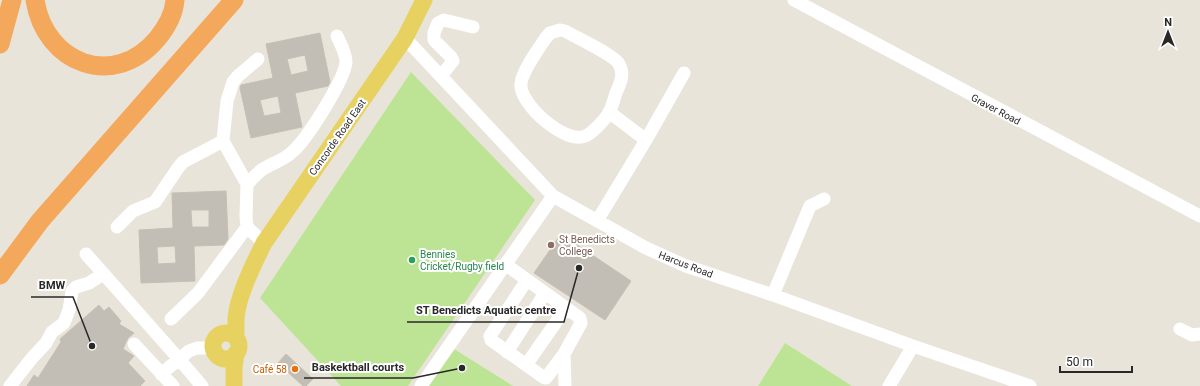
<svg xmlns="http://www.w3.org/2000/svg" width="1200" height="386" font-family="Roboto,sans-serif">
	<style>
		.pitch { fill: #bde495 }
		.building { fill: #c2beb6; stroke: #c4c0b4; fill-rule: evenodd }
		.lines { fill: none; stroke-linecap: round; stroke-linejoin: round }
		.minor { stroke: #fff; stroke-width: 13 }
		.major { stroke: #e7d261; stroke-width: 17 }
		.highway { stroke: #f4a85b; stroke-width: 19 }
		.education-dot { fill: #8d6e63; stroke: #fff; stroke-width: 1.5 }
		.leisure-dot { fill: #2e9e5b; stroke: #fff; stroke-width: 1.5 }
		.food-dot { fill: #e8710a; stroke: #fff; stroke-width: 1.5 }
		.labels { text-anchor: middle; stroke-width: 4; stroke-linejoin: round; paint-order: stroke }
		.street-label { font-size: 10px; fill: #282828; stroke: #fff }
		.education-label { font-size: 10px; fill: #785e54; stroke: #fff; text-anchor: start }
		.leisure-label { font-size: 10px; fill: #27864d; stroke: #fff; text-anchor: start }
		.food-label { font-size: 10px; fill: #c56008; stroke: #fff; text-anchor: end }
		.leader { fill: none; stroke: #282828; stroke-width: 1.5 }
		.callout-dot { fill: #282828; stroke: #fff; stroke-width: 1.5 }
		.callout-label { font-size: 11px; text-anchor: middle; font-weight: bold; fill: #282828; stroke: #fff; stroke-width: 4; stroke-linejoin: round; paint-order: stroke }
	</style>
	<rect width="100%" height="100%" fill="#e9e4da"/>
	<path class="pitch" d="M411,72L535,200L408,386H341L260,298Z
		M785,343L852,386H758Z
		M454,349L513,386H427Z"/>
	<path class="building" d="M320,33L330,82L328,86L295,93L302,127L251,138L240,88L241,85L273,78L266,44ZM305,55L308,71L291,75L287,59ZM278,96L281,113L264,116L260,100Z
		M226,191L228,239L224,245L194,246L195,281L141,283L139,230L173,228L172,193ZM191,210H209V227H192ZM175,246L176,263L158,264L157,247Z
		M561,234L631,281L605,320L534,273Z
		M99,305L104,311L109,307L121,321L119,324L134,333L128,338L123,349L134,356L128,363L145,381L140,386H27L34,375L38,378L61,342L60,339Z
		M286,354L313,379L306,386H303L278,363Z"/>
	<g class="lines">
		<path class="minor" d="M794,0L1200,216
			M560,30L565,31C577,38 614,55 619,64C625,74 620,84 616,93C614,99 612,107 609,113C605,119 592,134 585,136C566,145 519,104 521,84C522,71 538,50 545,39L550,33Z
			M405,38L553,196L646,248L686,266L773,295L913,346L1030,386
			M441,76L453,61L451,57L434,40V33L438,23L444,20L473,27
			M646,140L684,73
			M247,184L223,141L227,101L233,82L238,76L258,59
			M597,221L646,140L609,112
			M117,227L133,211L155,202L178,168L183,162L223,141
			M264,243L247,227L246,216L247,184C252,179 257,173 263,169C273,163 284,160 292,152C306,141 345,79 346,62C346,53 341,45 337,36
			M86,254L179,359L202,386
			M505,264C530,282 555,300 580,318L581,323L564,354L546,378L543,377L491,340L490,336L527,280
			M773,295L810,206L824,199
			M171,319L198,293L247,227
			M1180,329L1192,335L1200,334
			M134,344L173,386
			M507,352L545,293
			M564,354L565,386
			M526,365L566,308
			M161,374L189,351L197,348H213
			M10,386L32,358L46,343L52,332L64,323L69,310L72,291L76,287L89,283L103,274
			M421,386L553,196
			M889,386L913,346"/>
		<path class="major" d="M213 346a13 13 0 1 1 26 0a13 13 0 1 1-26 0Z
			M236,338C236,332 236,325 236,319C237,297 254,263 264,243L405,38L424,0
			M234,386V368L236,353"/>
		<path class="highway" d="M35,0C45,64 114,90 157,39C166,28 174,14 175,0
			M0,44L12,0
			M0,275L40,221L234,0"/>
	</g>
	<circle class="education-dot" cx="551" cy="245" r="4"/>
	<circle class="leisure-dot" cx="412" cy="260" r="4"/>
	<circle class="food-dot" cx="295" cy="369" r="4"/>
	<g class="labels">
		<g class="street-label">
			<text transform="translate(996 109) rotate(28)" y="4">Graver Road</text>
			<text transform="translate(337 137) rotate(-55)" y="4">Concorde Road East</text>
			<text transform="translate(686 264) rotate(21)" y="4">Harcus Road</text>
		</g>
		<g class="education-label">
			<text x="559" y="243">St Benedicts<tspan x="559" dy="12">College</tspan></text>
		</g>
		<g class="leisure-label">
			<text x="420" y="258">Bennies<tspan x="420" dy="12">Cricket/Rugby field</tspan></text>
		</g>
		<g class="food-label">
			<text x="287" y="373">Café 58</text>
		</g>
	</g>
	<path class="leader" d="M92 346L73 297H31M579 268L564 322H407M462 368L413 378H304"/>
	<g class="callout-dot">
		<circle cx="92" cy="346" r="4"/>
		<circle cx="579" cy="268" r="4"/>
		<circle cx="462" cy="368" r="4"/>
	</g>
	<g class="callout-label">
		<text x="52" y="289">BMW</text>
		<text x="486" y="314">ST Benedicts Aquatic centre</text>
		<text x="358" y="371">Baskektball courts</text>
	</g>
	<g transform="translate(1168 32)" stroke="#ffffff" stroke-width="3" paint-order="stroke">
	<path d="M0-3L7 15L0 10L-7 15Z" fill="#282828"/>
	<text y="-6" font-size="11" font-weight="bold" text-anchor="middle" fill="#282828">N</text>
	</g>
	<path d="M1060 366v6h72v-6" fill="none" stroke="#282828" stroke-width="2"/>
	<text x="1066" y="366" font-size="12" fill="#282828" stroke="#ffffff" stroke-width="3" paint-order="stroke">50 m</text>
</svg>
